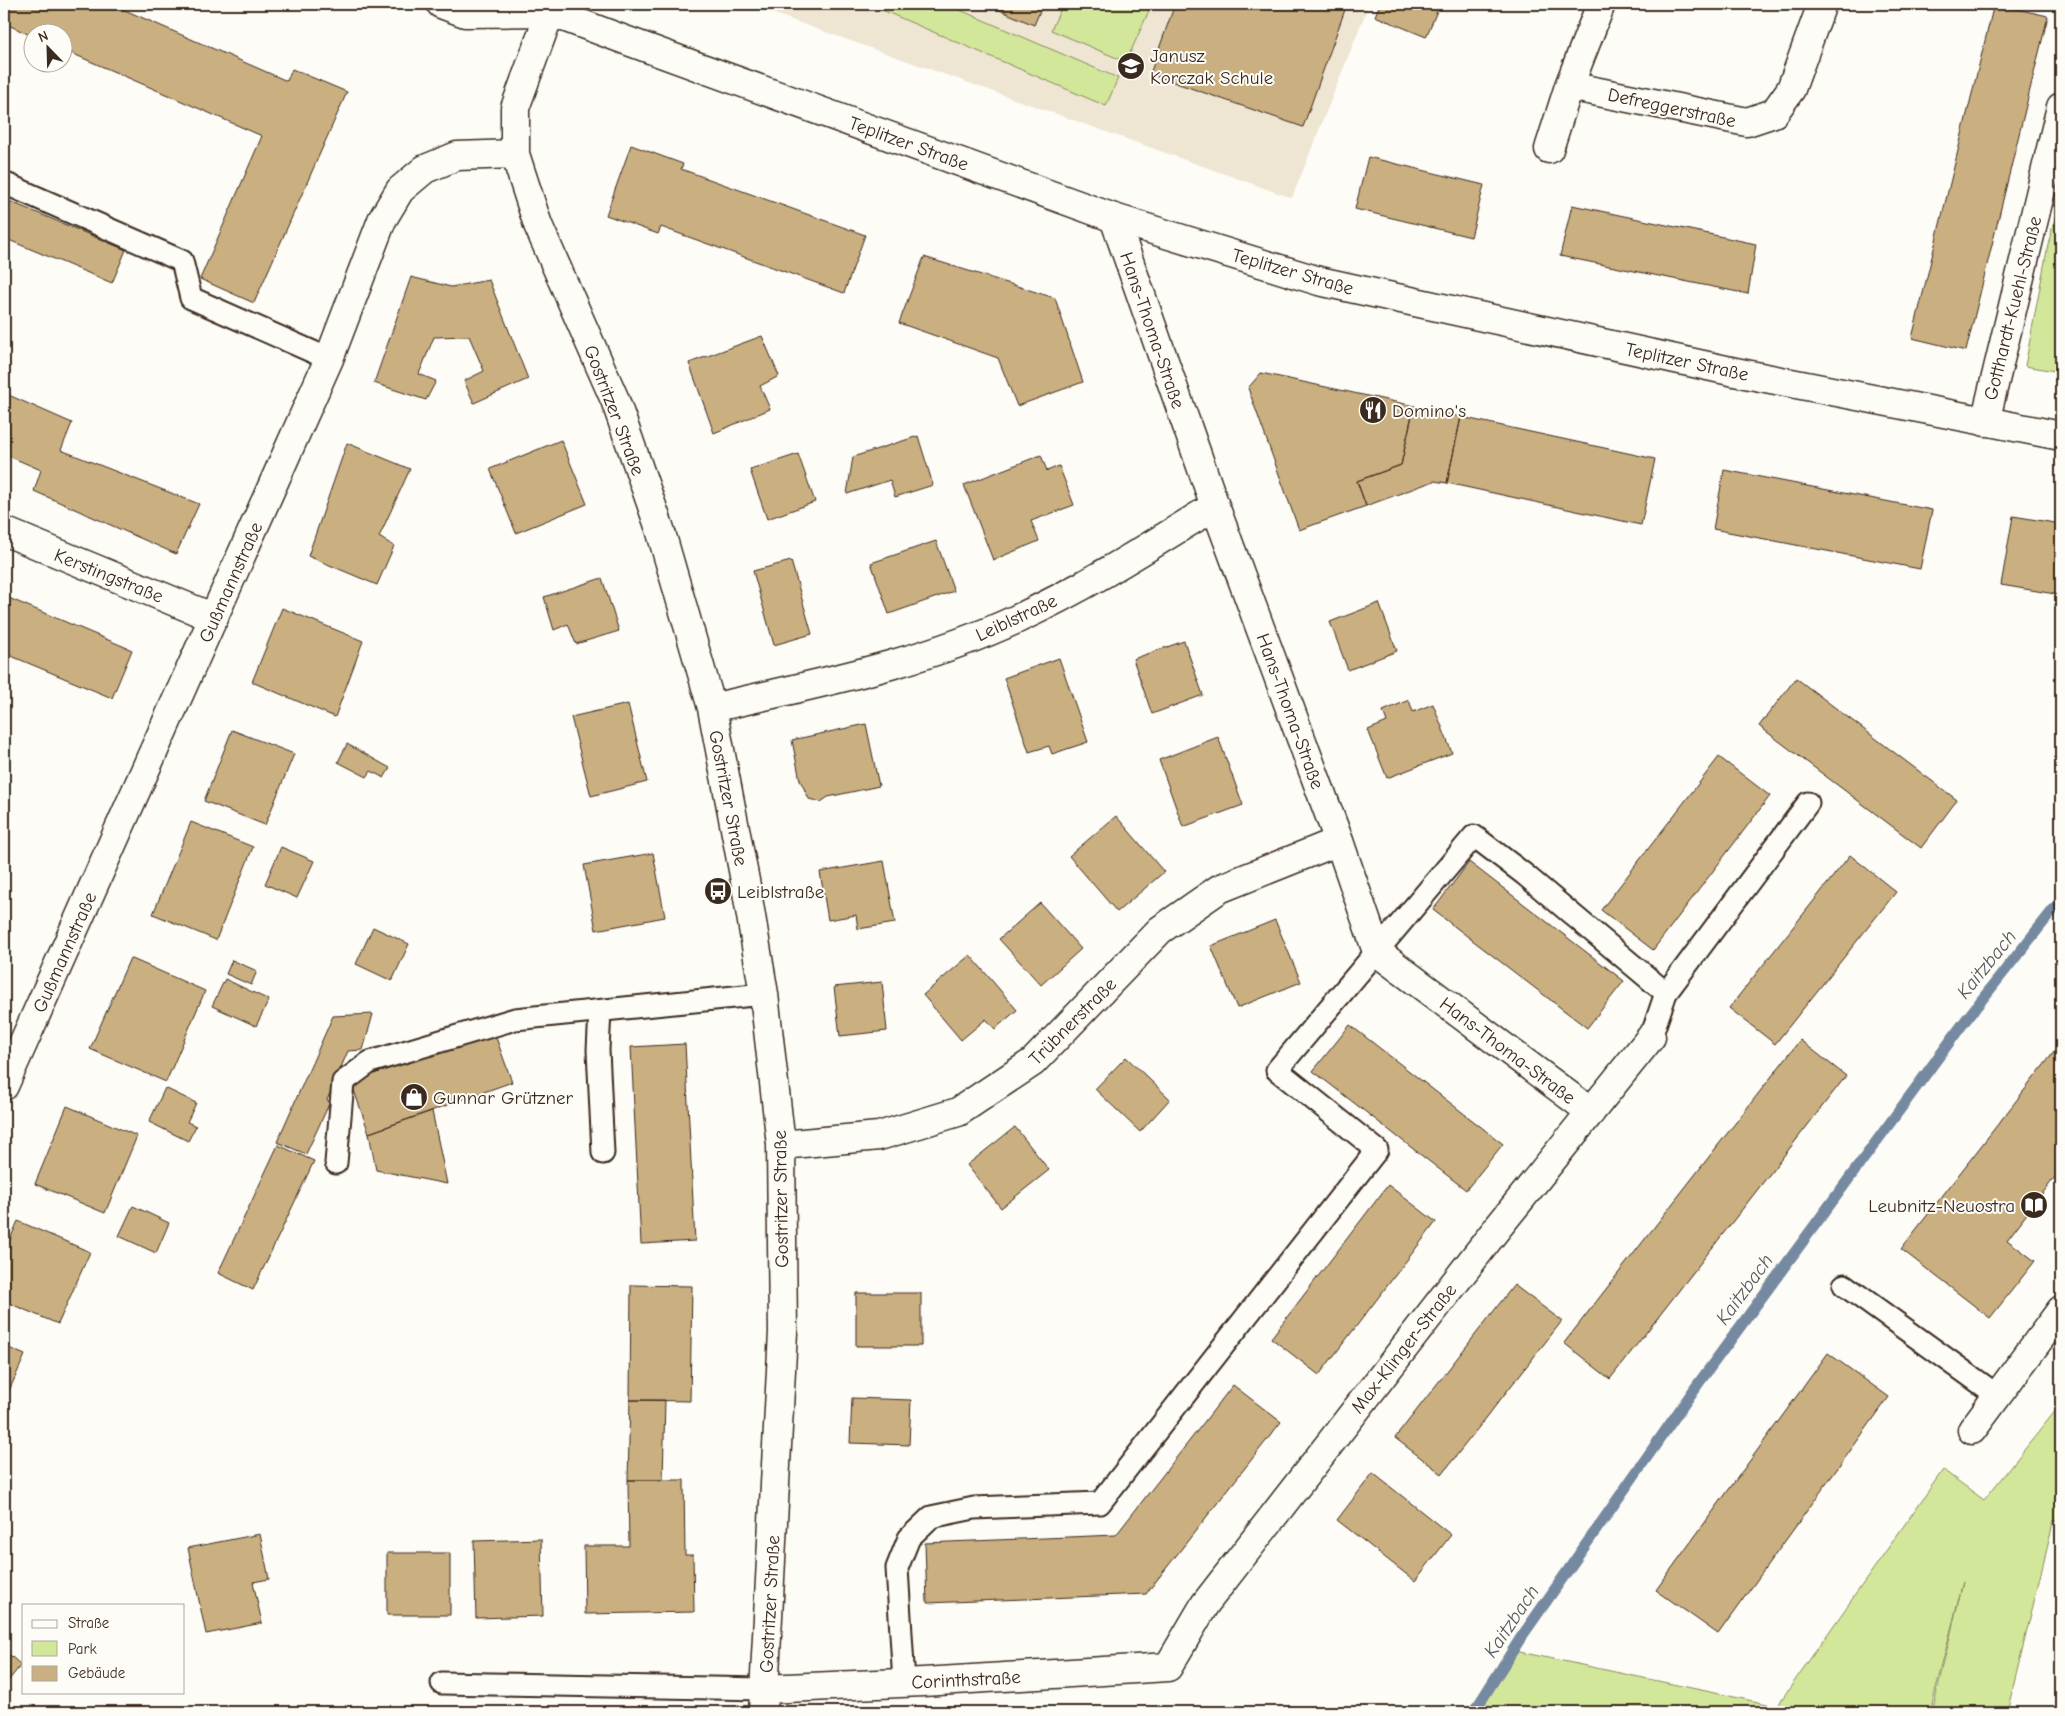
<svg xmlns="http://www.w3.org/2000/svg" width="2065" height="1716" font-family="'Comic Neue',sans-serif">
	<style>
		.built { fill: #eee5d3 }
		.green { fill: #d3e79b; stroke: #87885c }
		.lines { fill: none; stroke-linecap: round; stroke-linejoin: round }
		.stream { stroke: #7489a0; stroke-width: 11 }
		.building { fill: #caaf80; stroke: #3b2a1e }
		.lane-casing { stroke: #3b2a1e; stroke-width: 25 }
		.street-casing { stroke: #3b2a1e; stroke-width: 31 }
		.secondary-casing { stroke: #3b2a1e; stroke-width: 31 }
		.lane { stroke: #fdfcf7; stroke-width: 21 }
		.street { stroke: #fdfcf7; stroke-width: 28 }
		.secondary { stroke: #fdfcf7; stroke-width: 28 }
		.labels { text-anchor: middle; stroke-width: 4; stroke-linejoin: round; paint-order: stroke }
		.poi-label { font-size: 19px; fill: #3b2a1e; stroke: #fdfcf7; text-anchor: start }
		.street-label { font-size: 19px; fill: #3b2a1e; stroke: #fdfcf7 }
		.water-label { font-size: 20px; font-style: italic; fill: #585a5f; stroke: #fdfcf7 }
	</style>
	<rect width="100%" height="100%" fill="#fdfcf7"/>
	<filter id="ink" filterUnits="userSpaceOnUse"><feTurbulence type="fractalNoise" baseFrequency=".02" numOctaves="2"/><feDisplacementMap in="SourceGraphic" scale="10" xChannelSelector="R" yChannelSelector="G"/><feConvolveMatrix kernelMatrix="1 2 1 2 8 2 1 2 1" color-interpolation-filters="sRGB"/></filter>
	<g filter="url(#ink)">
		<path class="built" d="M747,4H1369L1292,198Z"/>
		<path class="green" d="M868,4H946L1118,78L1106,106Z
			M1063,4H1152L1126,62L1051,30Z
			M2061,193V372L2025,366L2048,245Z
			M2061,1404V1523L2054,1520L2007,1712H1932L1963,1582L1930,1712H1466L1515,1651L1777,1706L1943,1470L1984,1500Z"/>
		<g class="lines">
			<path class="stream" d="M1474,1712L1520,1639L1698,1384L1965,1021L2061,900"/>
		</g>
		<path class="building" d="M4,4H111L287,81L292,69L347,92L254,303L200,279L262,136L62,49V32H32V36L4,23Z
			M986,4H1043L1034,25Z
			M1175,4H1347L1303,127L1150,74Z
			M1380,4H1440L1426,37L1375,16Z
			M1994,4L2048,16L1966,351L1912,338Z
			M631,145L683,164L681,169L865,235L844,293L661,227L658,234L606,215Z
			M1368,157L1484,185L1471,237L1355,209Z
			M4,199L126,250L112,283L4,238Z
			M1572,205L1756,244L1748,294L1560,256Z
			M924,257L1055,298L1083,382L1017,406L998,358L899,323Z
			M411,277L451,287L489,280L528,379L474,403L464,381L484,371L469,336L434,337L419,374L436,381L426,400L374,383Z
			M762,336L779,376L760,386L770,409L714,433L689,363Z
			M1261,373L1414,406L1401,465L1357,481L1366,506L1299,530L1248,388Z
			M4,393L72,423L61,450L199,504L176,554L34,491L41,470L4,454Z
			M1414,406L1461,417L1447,483L1434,481L1366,506L1357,481L1401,465Z
			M1461,417L1655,459L1641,525L1447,483Z
			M918,436L933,485L895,497L890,480L847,494L853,457Z
			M561,440L587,504L516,533L490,469Z
			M347,443L410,469L379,537L394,546L377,585L308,556Z
			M798,454L815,502L767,519L750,470Z
			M1041,455L1047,471L1059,466L1074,505L1031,521L1039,541L993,560L964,485Z
			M1724,470L1932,510L1920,569L1713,529Z
			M2013,516L2061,524V595L2001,585Z
			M936,541L954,591L889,614L871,563Z
			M791,561L812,634L774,645L753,571Z
			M602,578L619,631L576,644L568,624L554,630L544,597Z
			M4,596L132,650L112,698L4,653Z
			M1379,603L1397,651L1348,670L1330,622Z
			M282,608L363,641L335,717L252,682Z
			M1184,641L1203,695L1152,714L1133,659Z
			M1059,658L1088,742L1052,754L1049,746L1029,752L1004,678Z
			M1796,678L1957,800L1921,848L1759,726Z
			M1409,700L1413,712L1433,704L1452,753L1387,778L1368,730L1387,722L1383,711Z
			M628,704L647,782L591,796L571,717Z
			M866,724L879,786L828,797L821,802L809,799L800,780L792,740Z
			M232,730L294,754L265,825L204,801Z
			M1218,737L1243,805L1183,827L1159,760Z
			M347,744L390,768L384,778L371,771L367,777L338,762Z
			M1719,757L1770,796L1653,950L1601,910Z
			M1116,816L1164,872L1117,912L1069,856Z
			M191,822L253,847L216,940L153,914Z
			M281,847L314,861L297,898L265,884Z
			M653,853L665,917L596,930L584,865Z
			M1850,855L1896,892L1775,1044L1729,1008Z
			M884,861L895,923L858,929L856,915L828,920L820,872Z
			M1469,862L1624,981L1587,1028L1433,910Z
			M1040,903L1081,949L1041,985L999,939Z
			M1275,920L1301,982L1237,1008L1211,946Z
			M373,927L409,944L392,981L356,964Z
			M970,955L1017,1010L995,1029L986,1019L961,1040L923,995Z
			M130,958L205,991L166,1082L90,1049Z
			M232,960L257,971L251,985L226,974Z
			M225,979L269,1000L256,1026L212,1006Z
			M882,982L887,1031L840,1036L834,987Z
			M373,1014L363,1050L348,1051L327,1100L330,1102L306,1154L277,1142L333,1016Z
			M1350,1025L1503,1144L1466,1190L1313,1071Z
			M494,1032L512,1082L369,1133L351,1082Z
			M1800,1040L1846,1076L1610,1379L1564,1343Z
			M2061,1043V1169L2007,1240L2035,1261L1990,1318L1901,1249Z
			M685,1044L695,1241L641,1244L631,1047Z
			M1126,1057L1170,1099L1140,1132L1095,1089Z
			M165,1088L196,1103L187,1122L196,1126L188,1141L149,1122Z
			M67,1106L137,1136L105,1213L35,1184Z
			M432,1111L447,1184L376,1170L369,1133Z
			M1015,1127L1049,1170L1001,1208L967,1165Z
			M278,1145L314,1161L253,1290L218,1273Z
			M1388,1185L1436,1222L1319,1375L1271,1338Z
			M133,1206L169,1223L156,1253L119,1236Z
			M18,1221L90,1252L58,1324L4,1301V1253Z
			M631,1285L692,1286L690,1401L630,1400Z
			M1514,1285L1562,1321L1442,1474L1395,1438Z
			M856,1293H921V1346H856Z
			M4,1346L25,1355L4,1402Z
			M1828,1353L1889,1397L1718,1634L1656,1590Z
			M1233,1385L1281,1422L1146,1594L927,1603L925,1543L1116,1535Z
			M852,1398L911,1400L909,1445L850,1443Z
			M630,1400H665L663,1480H628Z
			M1373,1473L1451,1535L1415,1581L1337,1520Z
			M628,1480H684L685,1555H693L694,1612L585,1614L584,1546H629Z
			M260,1534L269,1579L253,1582L262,1623L206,1634L188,1548Z
			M541,1539L543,1616L476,1618L474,1541Z
			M387,1553H450V1615H387Z
			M4,1650L21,1665L4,1686Z"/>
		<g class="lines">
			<g class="lane-casing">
				<path id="lane" d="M4,183L182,261L191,298L329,359
					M1666,993L1808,803
					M600,1011L598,1050L603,1153
					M336,1163L343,1082L370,1062L515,1019L764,994
					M1844,1285L1998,1396
					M442,1683L764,1689
					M904,1683L897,1568L909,1538L931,1517L974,1508L1100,1503L1377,1150L1277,1070L1474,836L1524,874L1666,993L1651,1037"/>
			</g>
			<g class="street-casing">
				<path id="street" d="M550,12L515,108V154L538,225L615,400L660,529L712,708L746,886L764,994L781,1145L783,1332L763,1712
					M1569,86L1747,122L1774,113L1791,89L1822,4
					M1549,149L1569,86L1601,4
					M1114,218L1215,506L1339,841L1377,952L1591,1112
					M1985,422L2061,107
					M4,531L214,618
					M712,708C814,684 921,664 1017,619C1086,587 1150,546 1215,506
					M4,1086L329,359L382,220L400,190L425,169L457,156L515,154
					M781,1145L879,1136L958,1112L1033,1062L1160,930L1219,889L1339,841
					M1972,1430L2061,1310
					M764,1689L923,1682L1168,1667L1205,1604L1495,1231L1651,1037"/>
			</g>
			<g class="secondary-casing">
				<path id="secondary" d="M441,4L465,13L550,12
					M541,4L550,12L625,40L1114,218L1319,281L1735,372L2061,436"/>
			</g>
			<use href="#lane" class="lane"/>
			<use href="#street" class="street"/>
			<use href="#secondary" class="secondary"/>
		</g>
	</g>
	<defs>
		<g id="school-disc" transform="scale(1.4375)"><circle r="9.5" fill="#3b2a1e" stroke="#fdfcf7"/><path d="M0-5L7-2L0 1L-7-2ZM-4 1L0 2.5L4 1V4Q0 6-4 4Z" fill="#fff"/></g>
		<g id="restaurant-disc" transform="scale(1.4375)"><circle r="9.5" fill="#3b2a1e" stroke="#fdfcf7"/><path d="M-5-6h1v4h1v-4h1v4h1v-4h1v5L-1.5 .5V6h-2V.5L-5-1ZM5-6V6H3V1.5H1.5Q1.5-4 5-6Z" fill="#fff"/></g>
		<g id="bus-disc" transform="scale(1.4375)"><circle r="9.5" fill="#3b2a1e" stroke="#fdfcf7"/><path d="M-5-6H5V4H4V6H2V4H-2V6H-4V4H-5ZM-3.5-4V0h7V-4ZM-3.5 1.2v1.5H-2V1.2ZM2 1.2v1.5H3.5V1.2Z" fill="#fff"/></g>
		<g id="shop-disc" transform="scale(1.4375)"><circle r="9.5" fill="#3b2a1e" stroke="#fdfcf7"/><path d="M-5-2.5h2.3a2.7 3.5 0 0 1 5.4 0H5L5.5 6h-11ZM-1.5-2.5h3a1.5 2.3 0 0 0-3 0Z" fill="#fff"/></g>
		<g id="library-disc" transform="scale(1.4375)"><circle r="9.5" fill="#3b2a1e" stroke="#fdfcf7"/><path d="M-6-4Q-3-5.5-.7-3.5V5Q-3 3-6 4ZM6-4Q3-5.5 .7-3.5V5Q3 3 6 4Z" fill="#fff"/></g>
	</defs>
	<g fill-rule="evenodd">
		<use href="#school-disc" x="1131" y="66"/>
		<use href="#restaurant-disc" x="1373" y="410"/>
		<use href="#bus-disc" x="718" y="891"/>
		<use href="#shop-disc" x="414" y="1097"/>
		<use href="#library-disc" x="2034" y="1205"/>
	</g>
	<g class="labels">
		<g class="poi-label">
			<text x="1150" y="62">Janusz<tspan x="1150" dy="22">Korczak Schule</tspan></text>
			<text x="1392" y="417">Domino's</text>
			<text x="737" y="898">Leiblstraße</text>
			<text x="433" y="1104">Gunnar Grützner</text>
			<text x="2015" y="1212" text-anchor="end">Leubnitz-Neuostra</text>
		</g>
		<g class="street-label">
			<text transform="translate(1672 107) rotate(12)" y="7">Defreggerstraße</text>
			<text transform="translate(909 143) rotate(20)" y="7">Teplitzer Straße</text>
			<text transform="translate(1293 271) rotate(16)" y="7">Teplitzer Straße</text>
			<text transform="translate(2012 308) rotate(-76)" y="7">Gotthardt-Kuehl-Straße</text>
			<text transform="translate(1153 330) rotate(71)" y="7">Hans-Thoma-Straße</text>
			<text transform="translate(1687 361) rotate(12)" y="7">Teplitzer Straße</text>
			<text transform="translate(615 410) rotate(69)" y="7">Gostritzer Straße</text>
			<text transform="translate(109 575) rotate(22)" y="7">Kerstingstraße</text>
			<text transform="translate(230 582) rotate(-66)" y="7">Gußmannstraße</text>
			<text transform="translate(1016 617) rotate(-25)" y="7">Leiblstraße</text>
			<text transform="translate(1291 711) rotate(70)" y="7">Hans-Thoma-Straße</text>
			<text transform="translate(729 798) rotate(79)" y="7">Gostritzer Straße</text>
			<text transform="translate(64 952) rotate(-66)" y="7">Gußmannstraße</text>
			<text transform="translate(1072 1021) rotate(-45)" y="7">Trübnerstraße</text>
			<text transform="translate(1508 1050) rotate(37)" y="7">Hans-Thoma-Straße</text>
			<text transform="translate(780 1199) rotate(-91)" y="7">Gostritzer Straße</text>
			<text transform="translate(1403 1348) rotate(-52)" y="7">Max-Klinger-Straße</text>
			<text transform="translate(769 1604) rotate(-87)" y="7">Gostritzer Straße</text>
			<text transform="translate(966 1679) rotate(-3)" y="7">Corinthstraße</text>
		</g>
		<g class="water-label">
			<text transform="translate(1986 964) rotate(-51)" y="7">Kaitzbach</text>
			<text transform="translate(1744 1289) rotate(-54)" y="7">Kaitzbach</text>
			<text transform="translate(1511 1621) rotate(-56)" y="7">Kaitzbach</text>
		</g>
	</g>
	<rect width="2065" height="1716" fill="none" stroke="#fdfcf7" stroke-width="20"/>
	<rect x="10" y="10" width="2045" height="1696" fill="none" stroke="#3b2a1e" stroke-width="2" filter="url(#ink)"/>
	<rect x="22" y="1604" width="162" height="90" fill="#fdfcf7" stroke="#afa8a0"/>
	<rect x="32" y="1620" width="25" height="8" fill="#fdfcf7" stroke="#afa8a0"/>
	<text x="68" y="1628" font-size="15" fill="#3b2a1e">Straße</text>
	<rect x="32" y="1641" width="25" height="15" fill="#d3e79b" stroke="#afa8a0"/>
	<text x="68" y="1654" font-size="15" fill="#3b2a1e">Park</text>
	<rect x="32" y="1666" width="25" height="15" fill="#caaf80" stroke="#afa8a0"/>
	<text x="68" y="1678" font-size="15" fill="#3b2a1e">Gebäude</text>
	<g transform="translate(48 48) rotate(337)"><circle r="24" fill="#fdfcf7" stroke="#afa8a0"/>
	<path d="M0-4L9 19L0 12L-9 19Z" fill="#3b2a1e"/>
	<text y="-8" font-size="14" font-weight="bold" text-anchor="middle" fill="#3b2a1e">N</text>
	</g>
</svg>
